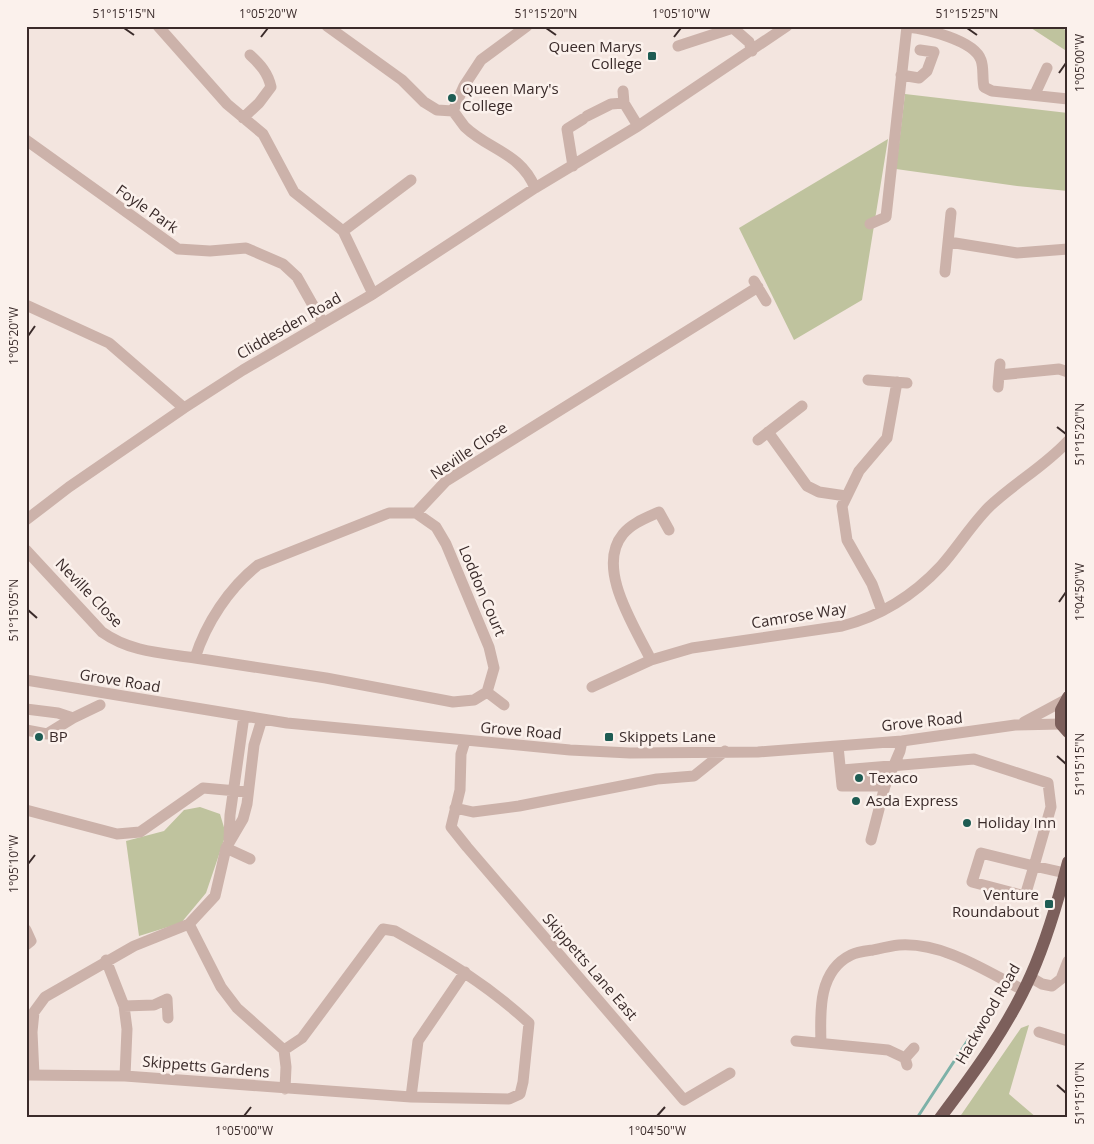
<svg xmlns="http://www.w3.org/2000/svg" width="1094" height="1144" font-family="'Open Sans',sans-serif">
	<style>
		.green { fill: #bfc39e }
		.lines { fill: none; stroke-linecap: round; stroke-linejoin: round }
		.stream { stroke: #7db1a8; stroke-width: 3 }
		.minor { stroke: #ccb2aa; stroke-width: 11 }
		.major { stroke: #7c5f5b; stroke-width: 12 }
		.ticks { fill: none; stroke: #3a2b2a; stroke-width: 2 }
		.poi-dot { fill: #1e5c53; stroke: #fbf1ec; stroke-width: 2 }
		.labels { text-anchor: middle; stroke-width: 5; stroke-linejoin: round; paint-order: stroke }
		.poi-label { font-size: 15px; fill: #3a2b2a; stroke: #fbf1ec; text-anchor: start }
		.street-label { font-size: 15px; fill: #3a2b2a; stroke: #fbf1ec }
		.neatline { fill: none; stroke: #3a2b2a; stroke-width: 2 }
		.ticks-label { font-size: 12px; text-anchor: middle; fill: #3a2b2a }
	</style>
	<rect width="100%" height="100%" fill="#f3e5df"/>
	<path class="green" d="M1028,26H1059L1068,32V52Z
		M905,94L1068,113V191L1017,186L896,169Z
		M888,139L862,300L794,340L739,228Z
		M200,807L220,814L226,834L206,893L181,923L139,936L126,841L164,831L184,810Z
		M1029,1025L1009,1094L1037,1118H959L1021,1028Z"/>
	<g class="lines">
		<path class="stream" d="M917,1118L981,1020"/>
		<path class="minor" d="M158,26L227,104L263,134L294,192L343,231L373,294
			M327,26L402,80L424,102L437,110L453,111C457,116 461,122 465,127C489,150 521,153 535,188
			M907,27C926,29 974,40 981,60C984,68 982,78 984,87L992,91L1068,99
			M678,46L733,28L749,42L752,51
			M901,75L919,78L927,71L934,52L920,50
			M623,91L624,103
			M1035,94L1047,68
			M453,111L464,86L481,60L527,26
			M587,116L611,104L624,103L638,126
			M243,118L259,103L271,87C268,73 260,64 250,55
			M26,140L178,249L210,251L246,248L283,264L297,277L323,323
			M573,166L567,129L583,119
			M870,224L886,217L907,26
			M343,231L411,180
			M949,242L1017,253L1068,249
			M945,272L951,213
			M754,281L766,301
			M26,305L109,343L184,408
			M999,375L1059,369L1068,372
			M868,380L907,383
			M998,387L1000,364
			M768,432L807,486L819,492L846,496
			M758,440L802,406
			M416,513L446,481L758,287
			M26,520L69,487L184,408L243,370L373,294L535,188L638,126L787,26
			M26,550L102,632C130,652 162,653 195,658C206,623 229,588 258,565L389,513H416L436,527L446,544L489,647L494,668L487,692
			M882,611L872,584L847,540L842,506L859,471L887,438L897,382
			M195,658L326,678L453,702L474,700L487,692
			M651,660C635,627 595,568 623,534C632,523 646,518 659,512L669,530
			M26,680L287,723L570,750L630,753L758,752L902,741L1015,725L1061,724
			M592,687L651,660L692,648L842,626C881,616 913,596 941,566C958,547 971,525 989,507C1014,483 1044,467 1068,441
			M487,692L504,705
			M26,709L58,713L73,718L100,705
			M1024,722L1065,700
			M26,730L47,734L73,718
			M465,741L461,754L460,790L451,827L467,847L684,1100L730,1073
			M838,746L842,786H885L900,751L902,741
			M842,770L974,759L1048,783L1051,807L1034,866L1065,873
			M846,777L890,775
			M455,808L473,812L519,806L657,779L694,776L725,751
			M26,810L117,834L140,832L203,788L248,792
			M229,839L230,815L244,716
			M871,840L885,786
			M226,848L250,859
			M981,853L1034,866L1025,896L972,882Z
			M189,924L221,987L237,1008L284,1050L286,1067L285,1089
			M26,930L31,941L26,945
			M106,960L124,1006L127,1029L125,1076
			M1030,977L1042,984L1052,986L1061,979L1068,961
			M124,1006L154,1005L167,999L168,1018
			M1039,1032L1068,1041
			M796,1041L888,1050L905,1058
			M821,1043C820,1012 818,971 851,955C857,952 866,951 873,950C882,948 890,946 899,945C943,942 986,971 1023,990
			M907,1065L905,1058L914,1048
			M26,1075L125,1076L411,1097L509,1099L520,1094L523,1082L529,1023C488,985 443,958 395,931L383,929L302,1038L284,1050
			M34,1075L32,1032L34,1012L45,997L134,946L189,924L215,896L226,848L243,819L247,804L254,745L262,719
			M411,1097L418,1041L465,972"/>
		<path class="major" d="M1068,697L1061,710V724L1068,732
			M940,1118C974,1073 1008,1027 1031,975C1047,939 1058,901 1068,862"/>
	</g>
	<path class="ticks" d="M124,28L134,35M546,28L556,35M967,28L977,35M261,37L268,28M674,37L681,28M1059,73L1066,63M28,336L35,326M1057,427L1066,434M1059,602L1066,592M28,610L37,618M1057,756L1066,764M28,864L35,855M1057,1085L1066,1093M244,1116L251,1107M657,1116L665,1107"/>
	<g class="poi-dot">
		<rect x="647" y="51" width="10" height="10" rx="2.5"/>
		<circle cx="452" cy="98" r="5"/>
		<circle cx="39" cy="737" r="5"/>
		<rect x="604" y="732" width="10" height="10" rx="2.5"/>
		<circle cx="859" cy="778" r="5"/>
		<circle cx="856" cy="801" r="5"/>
		<circle cx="967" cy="823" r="5"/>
		<rect x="1044" y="899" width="10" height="10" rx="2.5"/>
	</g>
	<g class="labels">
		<g class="poi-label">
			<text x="642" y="52" text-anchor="end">Queen Marys<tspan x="642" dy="17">College</tspan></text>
			<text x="462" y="94">Queen Mary's<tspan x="462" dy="17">College</tspan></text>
			<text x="49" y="742">BP</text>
			<text x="619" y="742">Skippets Lane</text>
			<text x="869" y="783">Texaco</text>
			<text x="866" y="806">Asda Express</text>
			<text x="977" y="828">Holiday Inn</text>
			<text x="1039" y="900" text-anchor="end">Venture<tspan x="1039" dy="17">Roundabout</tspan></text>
		</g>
		<g class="street-label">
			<text transform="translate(147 209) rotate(35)" y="5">Foyle Park</text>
			<text transform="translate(289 326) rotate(-30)" y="5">Cliddesden Road</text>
			<text transform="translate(469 451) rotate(-34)" y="5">Neville Close</text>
			<text transform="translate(482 591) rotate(67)" y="5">Loddon Court</text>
			<text transform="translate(89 593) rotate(46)" y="5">Neville Close</text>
			<text transform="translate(799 616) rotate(-9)" y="5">Camrose Way</text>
			<text transform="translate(120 681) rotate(9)" y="5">Grove Road</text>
			<text transform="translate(922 722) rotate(-6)" y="5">Grove Road</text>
			<text transform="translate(521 731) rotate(5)" y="5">Grove Road</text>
			<text transform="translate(590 967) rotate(49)" y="5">Skippetts Lane East</text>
			<text transform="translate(988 1014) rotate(-60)" y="5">Hackwood Road</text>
			<text transform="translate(206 1067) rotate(5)" y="5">Skippetts Gardens</text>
		</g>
	</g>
	<rect width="1094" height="1144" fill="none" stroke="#fbf1ec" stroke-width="55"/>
	<rect x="28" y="28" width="1038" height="1088" class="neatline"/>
	<g class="ticks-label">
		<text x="124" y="18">51°15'15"N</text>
		<text x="268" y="18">1°05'20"W</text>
		<text x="546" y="18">51°15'20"N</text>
		<text x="681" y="18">1°05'10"W</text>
		<text x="967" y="18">51°15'25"N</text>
		<text transform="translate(1080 63) rotate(-90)" y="4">1°05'00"W</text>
		<text transform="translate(14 336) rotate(-90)" y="4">1°05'20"W</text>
		<text transform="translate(1080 434) rotate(-90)" y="4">51°15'20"N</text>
		<text transform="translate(1080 592) rotate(-90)" y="4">1°04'50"W</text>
		<text transform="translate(14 610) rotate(-90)" y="4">51°15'05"N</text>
		<text transform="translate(1080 764) rotate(-90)" y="4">51°15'15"N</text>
		<text transform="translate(14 864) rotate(-90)" y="4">1°05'10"W</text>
		<text transform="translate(1080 1093) rotate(-90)" y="4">51°15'10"N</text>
		<text x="244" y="1135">1°05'00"W</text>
		<text x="657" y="1135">1°04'50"W</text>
	</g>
</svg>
